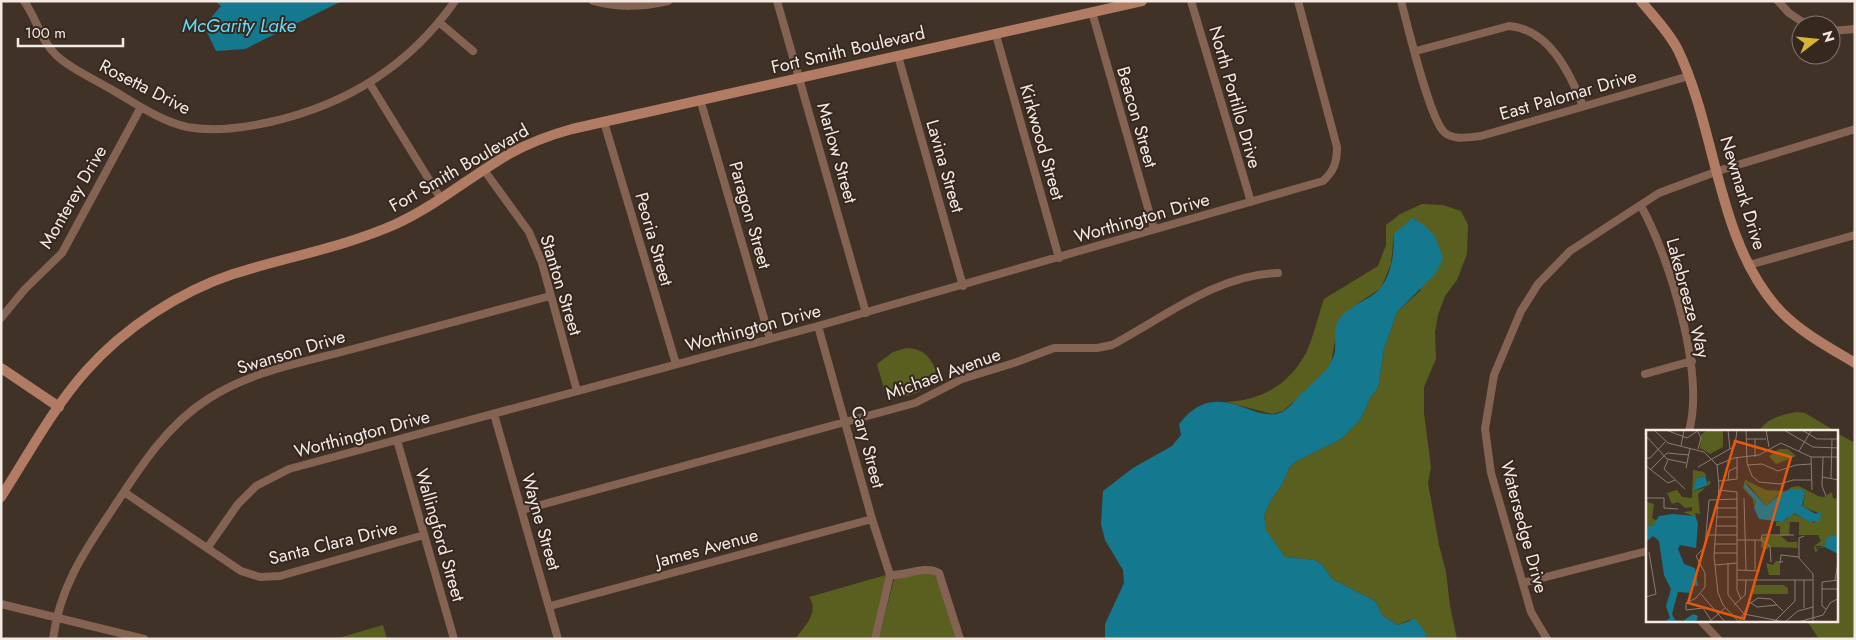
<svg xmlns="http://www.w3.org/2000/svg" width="1856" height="640" font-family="Jost,sans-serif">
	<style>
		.green { fill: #595f1f }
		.water { fill: #14798e }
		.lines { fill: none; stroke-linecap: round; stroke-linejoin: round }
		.street { stroke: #856353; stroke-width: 8 }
		.secondary { stroke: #b17c63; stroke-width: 10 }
		.labels { text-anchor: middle; stroke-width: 4; stroke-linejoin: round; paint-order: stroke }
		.street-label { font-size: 18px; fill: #f4eae4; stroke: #36281f }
		.water-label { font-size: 19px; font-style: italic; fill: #64dbf9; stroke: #36281f }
		.inset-road { fill: none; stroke: #897c73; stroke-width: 1 }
		.view { fill: #e8590c; fill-opacity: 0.15; stroke: #e8590c; stroke-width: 2.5 }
		.inset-edge { fill: none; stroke: #f4eae4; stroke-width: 2.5 }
	</style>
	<rect width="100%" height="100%" fill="#413228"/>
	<path class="green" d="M1422,204L1443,205L1461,211L1468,225L1467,254L1457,280L1445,296L1438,315L1435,332L1436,359L1424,387V413L1431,467L1428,483L1439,545L1446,572L1450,606L1457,639H1426L1409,620L1398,625L1383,616L1375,601L1332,579L1323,566L1315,560L1285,557L1266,531L1264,516L1271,500L1283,483L1289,468L1295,462L1341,439L1361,419L1370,398L1378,388L1384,349L1397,312L1421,290L1394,234L1391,264L1381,288L1357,304L1338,322L1331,364L1319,379L1283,411L1272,414L1226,402C1262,401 1291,383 1307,351C1314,335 1318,316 1324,299L1378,266L1386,245V225L1400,214Z
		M906,348C923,349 929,355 936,370C927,394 912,396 889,398L884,389L877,364L893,352Z
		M1796,412L1805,413L1835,431H1759C1767,418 1782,415 1796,412Z
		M1837,433L1855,443V639H1819L1807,621H1837Z
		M926,573H932L938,579L956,639H879L894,579Z
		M886,575L871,639H795C804,627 820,612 809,597Z
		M383,625L387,639H335Z"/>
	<path class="water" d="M215,1H342L245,49L216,51L204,26L221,6Z
		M1412,218C1433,229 1436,236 1443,259L1436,273L1397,312L1384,349L1378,388L1370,398L1361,419L1341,439L1295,462L1289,468L1283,483L1271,500L1264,516L1266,530L1285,557L1315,560L1323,566L1332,579L1375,601L1383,616L1398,625L1415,619L1425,632L1426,639H1105V624L1124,583L1123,570L1105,540L1101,524L1103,491L1133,468L1172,446L1181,435L1179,424C1219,373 1255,428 1284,411C1290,407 1295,400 1300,395C1314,381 1331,371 1335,351C1336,342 1333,330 1338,321C1345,310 1358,304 1368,298C1391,286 1394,257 1394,234Z"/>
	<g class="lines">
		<path class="street" d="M24,1C36,17 40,39 55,54C69,68 92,78 109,88C133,102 160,121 187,127C214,132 243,128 270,122C346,105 410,65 455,1
			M593,1C619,8 641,7 668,1
			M777,1L866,313
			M1191,1L1251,202
			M1401,1C1408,27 1429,117 1444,132C1453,141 1470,137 1481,136L1689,76
			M1778,1L1789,13L1807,25
			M1092,12L1154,229
			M440,23L473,51
			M1831,31L1855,29
			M996,35L1059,258
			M1416,51L1509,26C1549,29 1570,73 1583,106
			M898,56L963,286
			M370,84L441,199
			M700,99L770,339
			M604,122L676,364
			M484,170L529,232L542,263L577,391
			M1641,206C1670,258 1705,374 1689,431
			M1749,265L1855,235
			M1,318L25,289L62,253L141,107
			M818,326L872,519L890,575
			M1645,374L1692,361
			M494,414L558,639
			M397,440L454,639
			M124,492L241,571L260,577L280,576L424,535
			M522,510L915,403L962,379L1014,363L1054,348H1097L1112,345C1163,318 1218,274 1278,273
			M208,547L238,504L256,486L289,469L818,326L1323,181C1334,171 1337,162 1337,147L1298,1
			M890,575C907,576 924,565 939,573L960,639
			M1523,583L1647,551
			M1,604L144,639
			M550,606L872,519
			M1701,621L1718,639
			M53,639C59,590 83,553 110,513C137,472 165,426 208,399C251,371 304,362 353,349C419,331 485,314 550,296
			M875,639L890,575
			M1547,639L1531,612L1491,473L1485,429L1494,375L1521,311L1538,284L1570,251L1659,193L1718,171L1855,129"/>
		<path class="secondary" d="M1641,1C1654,17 1669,32 1678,50C1716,129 1717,237 1775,305C1796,330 1827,346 1855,363
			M1,368L59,407
			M1,497C28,455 53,408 86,371C124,328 179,292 233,274C287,257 344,247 396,224C437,205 471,176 509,154C529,143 550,135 572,129L1142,1"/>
	</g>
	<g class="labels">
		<g class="street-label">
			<text transform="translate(848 50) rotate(-13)" y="6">Fort Smith Boulevard</text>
			<text transform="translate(145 87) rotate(27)" y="6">Rosetta Drive</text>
			<text transform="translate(1568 95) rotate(-16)" y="6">East Palomar Drive</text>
			<text transform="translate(1235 97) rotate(74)" y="6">North Portillo Drive</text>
			<text transform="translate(1137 117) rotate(74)" y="6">Beacon Street</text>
			<text transform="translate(1042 142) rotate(74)" y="6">Kirkwood Street</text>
			<text transform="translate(837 153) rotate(74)" y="6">Marlow Street</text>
			<text transform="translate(945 166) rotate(74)" y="6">Lavina Street</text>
			<text transform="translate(459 168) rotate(-30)" y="6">Fort Smith Boulevard</text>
			<text transform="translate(1743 193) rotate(73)" y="6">Newmark Drive</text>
			<text transform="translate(73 197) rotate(-60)" y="6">Monterey Drive</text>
			<text transform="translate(750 215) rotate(74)" y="6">Paragon Street</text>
			<text transform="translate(1142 218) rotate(-16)" y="6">Worthington Drive</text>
			<text transform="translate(654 239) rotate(74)" y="6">Peoria Street</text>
			<text transform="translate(561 285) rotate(73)" y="6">Stanton Street</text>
			<text transform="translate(1688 298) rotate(75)" y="6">Lakebreeze Way</text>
			<text transform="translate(753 328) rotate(-15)" y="6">Worthington Drive</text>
			<text transform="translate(291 352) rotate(-17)" y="6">Swanson Drive</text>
			<text transform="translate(943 374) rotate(-20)" y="6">Michael Avenue</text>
			<text transform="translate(362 434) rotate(-15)" y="6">Worthington Drive</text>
			<text transform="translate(868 447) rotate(75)" y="6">Cary Street</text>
			<text transform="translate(541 522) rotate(74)" y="6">Wayne Street</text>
			<text transform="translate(1524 527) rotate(75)" y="6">Watersedge Drive</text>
			<text transform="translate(440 535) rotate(74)" y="6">Wallingford Street</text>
			<text transform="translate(333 543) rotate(-14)" y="6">Santa Clara Drive</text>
			<text transform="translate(707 548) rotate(-15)" y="6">James Avenue</text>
		</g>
		<g class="water-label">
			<text x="239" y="32">McGarity Lake</text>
		</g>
	</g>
	<g transform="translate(1646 430)">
		<rect width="192" height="192" fill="#413228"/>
		<path d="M61,0H77V17L64,24L54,18L55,5ZM133,19H142L150,26L130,34L123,26ZM47,40L58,42L65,53L52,64L54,84L49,83L50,87L37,82L46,81V77L39,78L32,72L26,74L21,63L31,60L36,67L46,68ZM60,46L63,49L61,57L48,61L53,47ZM99,50L120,60L140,61L146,57L153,56L172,66L178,67L186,62L187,68L192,69V107L182,108L179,116H169L172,121L169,122L168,116L175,111L172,105H153V92H144L143,105L135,106L142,112H151L152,118L124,117L119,120L115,117L116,107L134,105V96H130V92L140,90L146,83L168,93L175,84L157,77L159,63L155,59H145L136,65H132L120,76L101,53L98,57L107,66L110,71L108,76L107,69L97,58ZM1,72L8,74L6,88L13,92L4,103L0,100ZM130,131H134V145H123L120,133L127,135ZM137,155L142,158V164H107V155Z" fill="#595f1f" fill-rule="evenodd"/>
		<path d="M59,46L62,55L47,61L51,48ZM99,53L120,76L133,65L144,59H155L159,63L156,76L170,84L175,81L174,91L164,92L148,83L136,92L113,89L108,78L110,71L98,57ZM27,84L49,86L52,93L50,118L34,115L32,119L38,134L49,138L52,156L46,155L44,163L32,162L26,184L29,190L37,191L47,184L52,186L50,192H18L24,188L20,176L25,159L18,145L13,111L7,106L0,112L1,95L6,97L13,86ZM188,105L192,107V124L179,117L169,118L179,116L181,108Z" fill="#14798e"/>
		<path class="inset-road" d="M8,0L22,13L58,22L71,35L73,56L68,126L72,163L77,175L93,192M20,0L41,8L53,0M82,0L84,19M100,0L101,33L106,46L113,52L134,54L147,50H165M120,0L123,17M138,0L167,17L193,18M156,0L171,9H193M52,2L55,8L52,19M0,6L21,29L40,33M100,9H120M109,9V27M35,16L38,0M153,21L165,1M165,27L166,60M177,27L176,56L180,66M0,28H4L19,12M22,30L18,39L39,59M71,35L88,28L113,25L135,13L165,27H193M101,35L116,34L132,41L150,35L165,34M0,36L22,53L29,50M52,37L89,16L91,0M40,38L44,18M5,39L21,23L43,25M176,47L193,50M185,48L186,9M73,51L91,49V27M82,51L83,41L91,37M72,60L91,62V160L95,169M0,68H18V78L32,79M98,68L100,140M71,78H91M70,87H91M70,96H91M60,105H91M158,106L153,108V128L167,144V192M91,110H115M115,110L116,105H148M115,110L124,116L125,132M68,114H91M68,123H91M50,126L59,117L63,70L91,69M137,131L134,133L135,125L153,127M82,133V165L98,184L139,192L152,181L167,177M69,135L91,133M91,140L114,141M109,140V110M91,150H167M189,150L192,133M176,159H193M55,164L79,192M0,167L10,164L3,122M105,173L111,177L131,175M88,175L99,165L100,150M158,178V150M180,179L176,176V152L193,150M40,180V173L50,168L59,157V143L50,126M40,180L57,178L65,190M63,192L79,178M93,192L103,174L112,168L125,169L137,181M128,192L149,171V150M152,192L177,185L184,173L193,168"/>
		<path class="view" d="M89,11L145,27L98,189L42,173Z"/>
		<rect width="192" height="192" class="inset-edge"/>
	</g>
	<rect width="1856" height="640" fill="none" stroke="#f4eae4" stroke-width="5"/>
	<g transform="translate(1816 40) rotate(74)"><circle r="24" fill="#36281f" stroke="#82766e"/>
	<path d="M0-4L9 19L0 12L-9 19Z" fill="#d8b434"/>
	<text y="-8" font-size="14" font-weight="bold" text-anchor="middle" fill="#f4eae4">N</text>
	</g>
	<path d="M18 38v8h105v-8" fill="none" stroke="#f4eae4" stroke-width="2.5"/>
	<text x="25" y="38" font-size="15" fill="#f4eae4" stroke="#36281f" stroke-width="4" paint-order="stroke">100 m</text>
</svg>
